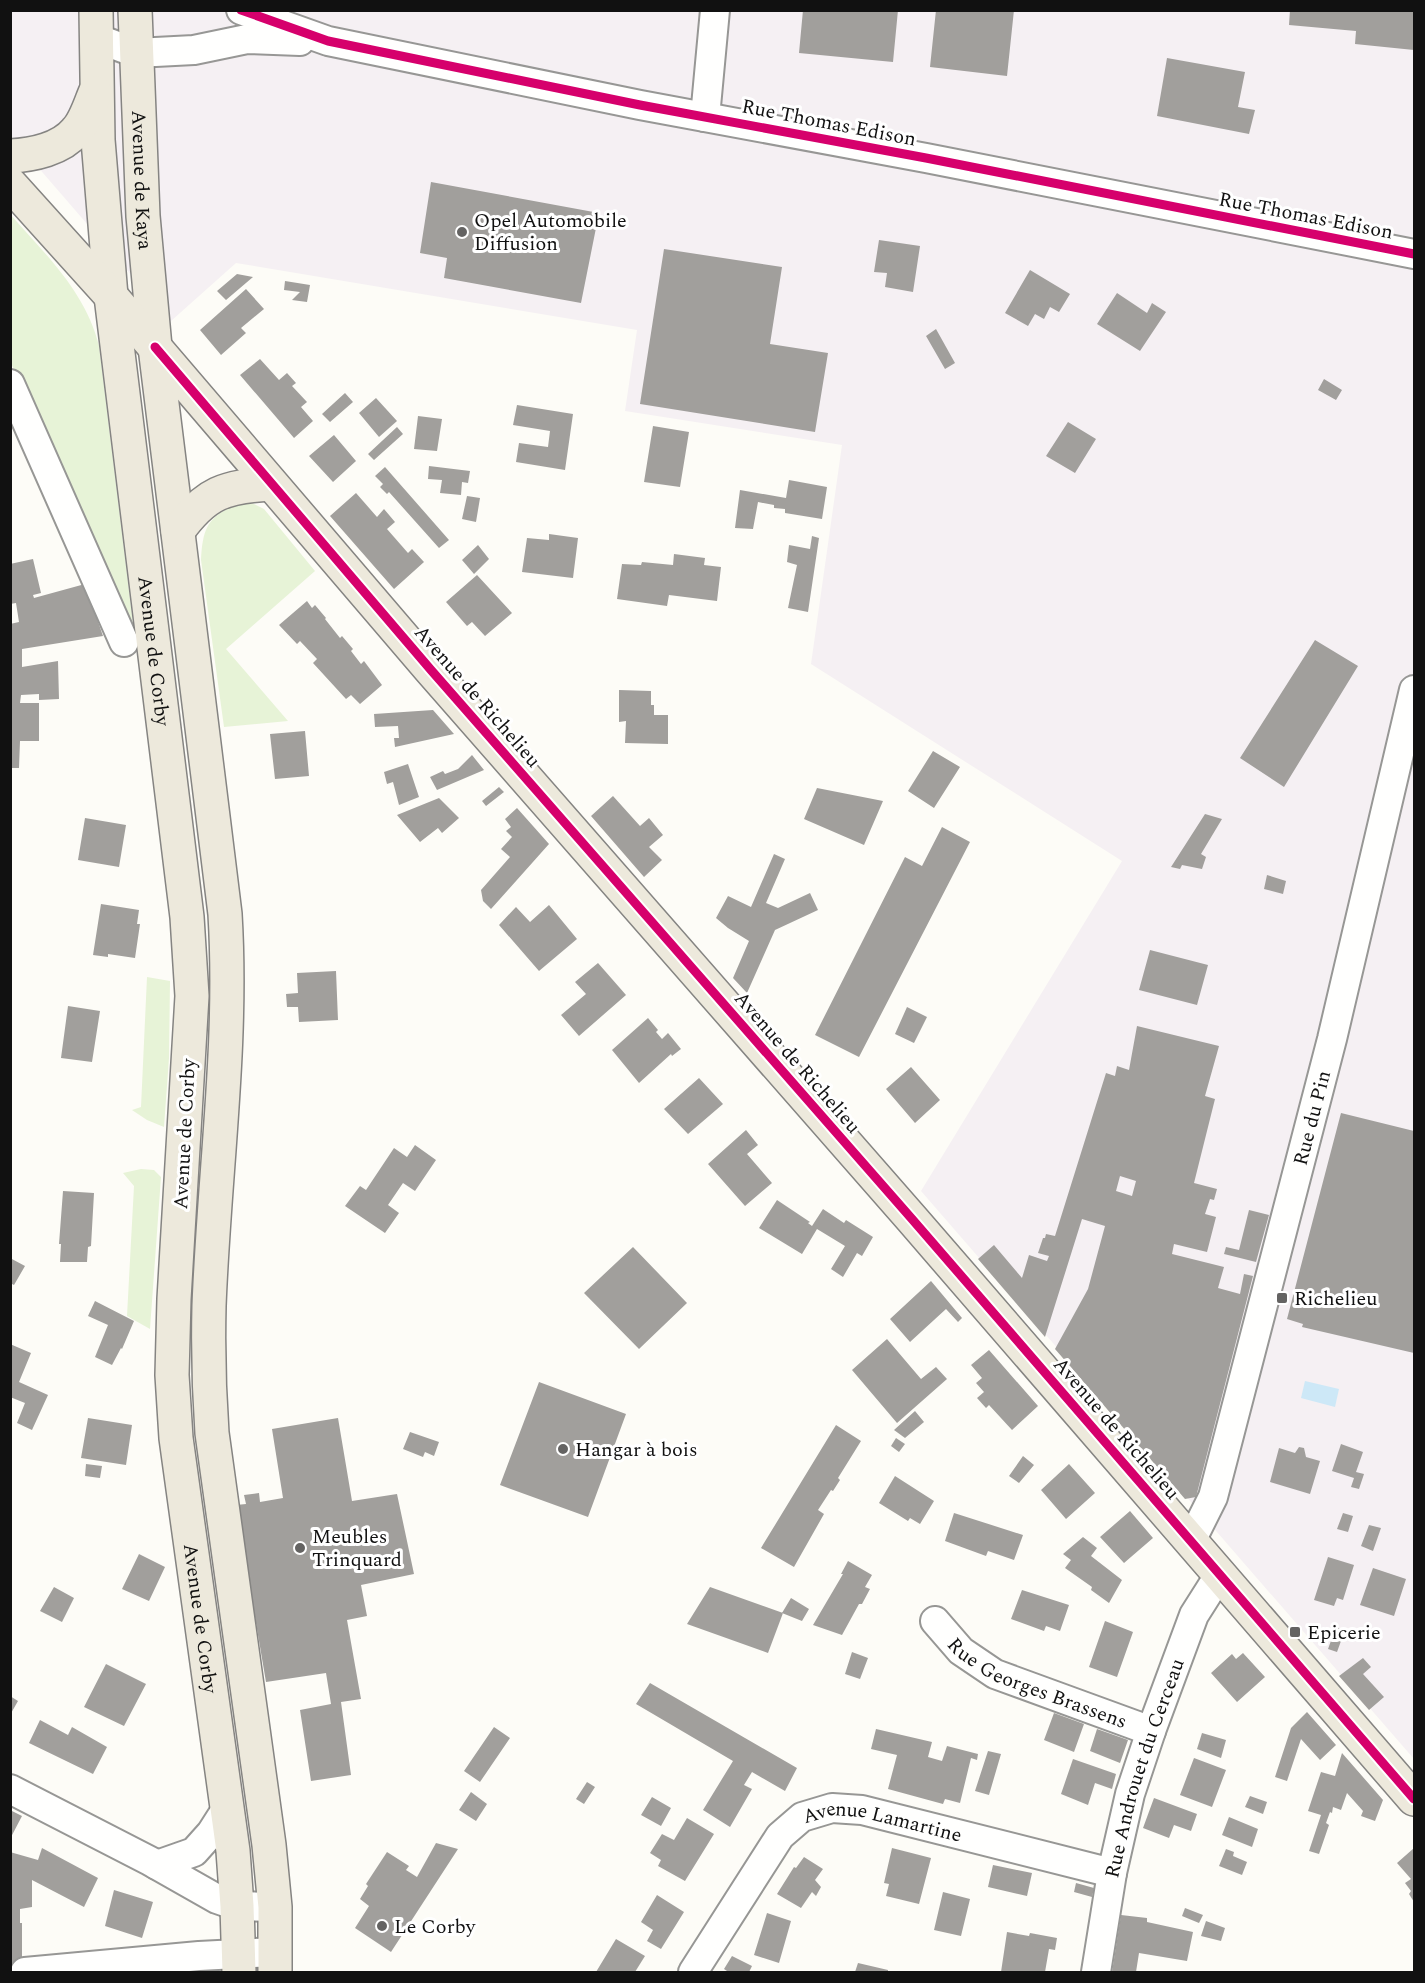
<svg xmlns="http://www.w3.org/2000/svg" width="1425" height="1983" font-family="Spectral,serif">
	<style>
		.industrial { fill: #f5f0f3 }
		.green { fill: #e7f3d7 }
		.water { fill: #cde8f7 }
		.building { fill: #a19f9c; fill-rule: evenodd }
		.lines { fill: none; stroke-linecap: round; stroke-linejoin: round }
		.minor-casing { stroke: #979795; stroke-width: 32 }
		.primary-casing { stroke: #858482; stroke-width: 36 }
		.minor { stroke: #fffffe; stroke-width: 28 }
		.primary { stroke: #ede9dc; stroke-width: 33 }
		.cycleway-casing { stroke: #fff; stroke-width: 13 }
		.cycleway { stroke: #d6006c; stroke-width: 9 }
		.poi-dot { fill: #646362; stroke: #fff; stroke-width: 2 }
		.labels { text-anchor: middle; stroke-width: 6; stroke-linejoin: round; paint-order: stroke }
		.street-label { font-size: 20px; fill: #111; stroke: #fff }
		.poi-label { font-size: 20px; fill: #111; stroke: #fff; text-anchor: start }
	</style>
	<rect width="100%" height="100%" fill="#fdfcf7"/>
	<path class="industrial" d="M10,11H1414V1759L921,1191L1122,861L811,664L842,445L625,411L637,330L236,263L171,321L11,136Z"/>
	<path class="green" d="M10,214C45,254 86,292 99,346L134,632L11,363Z
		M239,503H252L264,509L315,571L226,649L288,721L224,727L201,560C203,526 208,517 239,503Z
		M147,977L170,981L169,1058L164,1127L147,1120L132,1110L141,1107Z
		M141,1169L154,1170L161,1177L150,1329L127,1316L134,1186L123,1173Z"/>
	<path class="water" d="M1305,1381L1339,1389L1335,1407L1301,1398Z"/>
	<path class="building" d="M803,10H898L893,62L799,53Z
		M936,10H1014L1007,76L930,67Z
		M1290,10H1414V50L1355,44L1356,31L1289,25Z
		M1167,58L1245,72L1238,107L1255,110L1249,134L1157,116Z
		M431,182L599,213L581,303L444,278L447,258L420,253Z
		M879,240L920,246L913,292L885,287L887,273L874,272Z
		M664,249L782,267L770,344L828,353L815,432L640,404Z
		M1030,270L1070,294L1059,312L1050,307L1044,319L1035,314L1028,326L1005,313Z
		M237,274L253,277L226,300L217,291Z
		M285,281L310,285L307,302L292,300L300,292L284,290Z
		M246,289L264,309L241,328L246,333L221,355L200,330Z
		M1117,293L1147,313L1152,303L1166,312L1140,351L1097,324Z
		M936,329L955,363L945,369L926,336Z
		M260,359L279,380L287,373L296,383L292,386L307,402L301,407L313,421L294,438L240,375Z
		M1324,379L1342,390L1336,400L1318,390Z
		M345,393L353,402L330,422L322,414Z
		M376,398L397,421L379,437L359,413Z
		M517,405L573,414L565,470L516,462L519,443L548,447L550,431L513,425Z
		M418,416L442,419L437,451L414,449Z
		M1068,422L1096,439L1075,473L1046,456Z
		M653,426L689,432L680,487L644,482Z
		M397,427L403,434L374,460L368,454Z
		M334,435L356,461L333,482L309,456Z
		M429,466L470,471L468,483L462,482L461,495L440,493L442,480L428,479Z
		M385,467L449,540L439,548L389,492L387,494L380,487L383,484L375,476Z
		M789,480L827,487L822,519L785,513V509L774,508V505L758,502L753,529L735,528L740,490L786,498Z
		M356,493L377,517L384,509L395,522L387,529L408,553L412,549L424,562L394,589L330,516Z
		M467,496L480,498L476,522L462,519Z
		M549,534L578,538L573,578L522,572L527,538L549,540Z
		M812,536L819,538L808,612L788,608L797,565L787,562L789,545L810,549Z
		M478,545L489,559L474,574L462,560Z
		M674,554L705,558L704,565L721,567L717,601L669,595L667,606L617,599L622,564L641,565L642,562L673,565Z
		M33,559L41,593L33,595L34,598L85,584L103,636L22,649V667L58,661L59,699L39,700V694L21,695L20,703H39V741H20L19,768H10V624L19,622L16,603L10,604V564Z
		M477,575L512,613L485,636L472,622L467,626L446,602Z
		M307,601L312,608L315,605L326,618L325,619L340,638L342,636L353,649L351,651L361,664L364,661L382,685L360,704L351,695L346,699L313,663L317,659L300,641L297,644L279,625Z
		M1315,640L1358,666L1284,787L1240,758Z
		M619,690L651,691V705H654V715H668V744L625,743L626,721L619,722Z
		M433,710L454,734L395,747L394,738H399L398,726L375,727L374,714Z
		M305,731L309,776L275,779L270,734Z
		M933,751L960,767L934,808L908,791Z
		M472,755L484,770L437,790L430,777L443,771L445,774L458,769Z
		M408,764L419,797L399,805L393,782L387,784L384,772Z
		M499,787L504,792L486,806L482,801Z
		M817,788L883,801L864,845L804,819Z
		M613,796L640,826L649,818L663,835L649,847L662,860L644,877L591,816Z
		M439,798L459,818L442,833L438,828L420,842L397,815Z
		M517,808L549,844L491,909L483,901L481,890L510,857L501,849L512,837L506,831L511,827L505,819Z
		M1205,814L1222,819L1201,854L1206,857L1202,869L1182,865L1180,869L1171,867Z
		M85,818L126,825L119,867L78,860Z
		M942,827L970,842L859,1057L815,1035L905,857L922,866Z
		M774,854L785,859L766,903L778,908L810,893L818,910L775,930L747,993L733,978L749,941L728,928L716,918L728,896L751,907Z
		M1267,875L1286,881L1283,894L1264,889Z
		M101,904L139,910L137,924H140L135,958L108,954V957L93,955Z
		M549,905L577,939L539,971L499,925L516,907L530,922Z
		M1150,950L1208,965L1197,1005L1139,990Z
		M598,963L626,995L579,1036L561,1015L586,994L575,982Z
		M336,971L338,1020L299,1022L298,1007H287L286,994L298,993L297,973Z
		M68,1006L100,1011L92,1062L61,1058Z
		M907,1007L927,1017L914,1043L895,1034Z
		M648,1018L658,1030L656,1032L662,1039L668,1033L681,1049L672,1056L671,1054L639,1083L612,1050Z
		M1137,1026L1219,1046L1205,1096L1215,1099L1194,1183L1217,1189L1214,1200L1210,1199L1205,1214L1216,1217L1207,1252L1174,1244L1172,1254L1224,1267L1218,1288L1240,1294L1244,1274L1253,1276L1196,1497L1185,1499L1055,1349L1088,1289L1105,1226L1082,1219L1045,1337L978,1259L994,1245L1022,1278L1029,1255L1047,1261L1049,1256L1038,1253L1043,1238H1045L1046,1234L1055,1236L1106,1073L1115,1076L1117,1066L1129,1070ZM1120,1176L1136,1181L1132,1196L1116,1191Z
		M911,1067L940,1100L915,1123L886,1089Z
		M699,1078L723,1104L688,1134L664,1109Z
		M1341,1113L1414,1131V1353L1302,1327L1303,1324L1287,1319Z
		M746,1130L758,1145L747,1154L772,1183L745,1206L708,1164Z
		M415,1145L436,1160L415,1191L403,1183L388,1205L399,1213L385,1233L345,1206L360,1186L366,1190L394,1148L407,1157Z
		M63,1191L94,1193L91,1246L88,1247L87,1262H60L61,1244H59Z
		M777,1200L810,1222L808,1223L812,1226L823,1209L844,1223L846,1220L873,1237L862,1256L857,1253L843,1277L831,1269L845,1246L817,1229L802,1254L759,1228Z
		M1249,1210L1269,1215L1256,1262L1224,1254L1226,1247L1239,1250Z
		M633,1247L687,1303L639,1349L584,1293Z
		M10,1258L25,1266L14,1285L10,1283Z
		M931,1281L962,1318L958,1322L946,1309L910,1342L890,1319Z
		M95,1301L134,1321L122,1349L121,1348L112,1365L95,1357L108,1325L88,1316Z
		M887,1339L921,1379L936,1367L947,1379L897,1423L852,1370Z
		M10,1344L31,1353L19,1382L48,1395L32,1430L17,1423L25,1403L10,1397Z
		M989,1350L1038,1406L1012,1430L989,1405L986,1408L977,1398L984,1392L976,1383L982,1378L971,1365Z
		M539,1382L626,1414L588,1517L500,1485Z
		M915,1411L924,1422L905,1438L894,1430Z
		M88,1418L132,1425L126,1465L81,1458Z
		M338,1418L352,1501L397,1494L414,1574L361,1585L367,1616L347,1620L361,1699L341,1702L351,1775L311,1781L300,1710L331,1704L326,1673L266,1682L236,1505L246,1504L244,1495L259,1493L260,1502L283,1498L272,1429Z
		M836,1425L861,1441L838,1478L840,1480L833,1491L831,1490L818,1510L824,1514L794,1567L761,1548Z
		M410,1432L439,1442L434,1456L425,1452L423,1457L403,1449Z
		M896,1438L905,1444L899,1452L891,1446Z
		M1341,1444L1363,1452L1356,1472L1364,1474L1359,1489L1351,1487L1354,1478L1332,1471Z
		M1299,1447L1304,1448L1306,1457L1320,1461L1310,1494L1270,1482L1279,1448L1295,1453Z
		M1023,1456L1034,1465L1019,1483L1009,1476Z
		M86,1464L102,1466L100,1478L85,1476Z
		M1069,1464L1095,1493L1066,1519L1041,1490Z
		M895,1476L934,1501L920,1524L910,1518L908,1521L879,1503Z
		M1130,1511L1153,1538L1124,1563L1100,1537Z
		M954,1513L1023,1535L1014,1560L988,1551L986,1556L945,1541Z
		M1343,1513L1353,1516L1348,1532L1337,1529Z
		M1369,1525L1381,1528L1373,1551L1361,1546Z
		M1083,1537L1097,1548L1091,1556L1122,1580L1109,1603L1091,1590L1092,1587L1065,1568L1071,1560L1063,1554Z
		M139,1554L165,1567L149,1601L122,1589Z
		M1328,1557L1354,1565L1343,1600L1337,1598L1334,1606L1314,1600Z
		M848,1561L872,1575L865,1587L870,1589L862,1604H859L842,1635L813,1625L843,1574H841Z
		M1373,1568L1406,1579L1394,1616L1360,1605Z
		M54,1587L74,1598L62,1622L40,1611Z
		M710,1587L783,1613L768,1653L687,1624Z
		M1022,1590L1069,1605L1060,1631L1046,1626L1044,1631L1011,1619Z
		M791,1598L809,1609L802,1621L782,1613Z
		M1105,1621L1133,1632L1117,1677L1089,1667Z
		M1336,1627L1345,1630L1337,1652L1328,1649Z
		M852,1652L868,1658L860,1679L845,1674Z
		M1243,1653L1265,1677L1237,1702L1211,1673L1232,1654L1236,1659Z
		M1363,1658L1371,1667L1363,1674L1384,1697L1369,1710L1339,1676Z
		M106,1664L146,1684L124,1726L84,1707Z
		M650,1683L797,1768L785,1791L752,1772L744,1785L752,1789L730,1827L703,1810L733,1761L636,1704Z
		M10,1696L18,1701L10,1715Z
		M1307,1712L1336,1745L1320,1760L1301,1739L1287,1781L1275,1777L1291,1728Z
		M1054,1713L1084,1724L1074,1752L1044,1740Z
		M40,1720L68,1735L72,1727L107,1747L93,1774L29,1743Z
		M494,1727L510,1738L480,1782L464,1771Z
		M876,1729L932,1742L928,1757L942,1761L947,1746L978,1754L977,1760L971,1758L960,1803L945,1799L943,1804L888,1789L897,1755L871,1749Z
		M1097,1729L1128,1740L1120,1763L1090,1751Z
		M1202,1733L1226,1740L1221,1758L1197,1749Z
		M988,1751L1001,1754L989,1795L975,1791Z
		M1342,1753L1383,1800L1375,1821L1361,1816L1363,1811L1347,1793L1341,1810L1333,1807L1332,1813L1330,1812L1326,1823L1329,1825L1319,1854L1309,1851L1321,1815L1308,1811L1321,1772L1335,1776Z
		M1194,1758L1226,1770L1212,1807L1180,1795Z
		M1073,1759L1116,1774L1112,1789L1095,1783L1088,1805L1061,1794Z
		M587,1782L595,1787L584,1804L576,1799Z
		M471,1792L487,1804L476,1821L459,1810Z
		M1250,1796L1267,1802L1263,1814L1245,1807Z
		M652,1797L671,1808L661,1826L641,1815Z
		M1154,1798L1197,1814L1191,1831L1174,1825L1169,1838L1143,1828Z
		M10,1810L22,1816L10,1839Z
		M1229,1817L1258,1829L1252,1847L1222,1835Z
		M687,1818L714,1834L685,1881L658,1866L661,1860L650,1853L662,1834L674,1840Z
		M436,1843L458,1849L391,1952L355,1928L369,1906L360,1899L368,1886L366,1884L387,1852L409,1866L406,1870L417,1877Z
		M42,1848L98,1878L84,1907L32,1880V1907L20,1909V1923H22V1963L10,1964V1852L38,1860Z
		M892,1848L931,1858L919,1904L886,1896L889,1884L884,1883Z
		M1414,1848V1902L1409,1894L1411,1891L1405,1883L1411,1879L1397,1863Z
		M1226,1849L1234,1852L1233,1856L1247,1862L1242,1875L1219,1866Z
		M804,1857L823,1869L815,1880L821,1887L816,1896L812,1892L801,1908L777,1894L794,1867L796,1868Z
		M993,1865L1032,1873L1027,1896L988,1887Z
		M1076,1883L1094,1888L1092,1897L1074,1892Z
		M114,1890L153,1902L142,1938L105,1926Z
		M943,1892L970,1899L961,1936L934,1930Z
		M657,1895L684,1912L661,1949L647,1941L653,1930L641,1922Z
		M1185,1908L1203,1915L1199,1923L1182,1916Z
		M767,1913L791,1921L779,1963L754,1955Z
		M1121,1915L1147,1918V1922L1193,1932L1187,1961L1139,1953L1136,1972H1112Z
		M1206,1921L1225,1928L1221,1941L1201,1936Z
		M1007,1932L1029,1936L1030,1933L1057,1938L1055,1950L1049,1949L1045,1972H1001Z
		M616,1939L645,1956L635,1972H596Z
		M732,1956L752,1966L749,1972H726L727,1971L724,1969Z
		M858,1963L888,1970V1972H855Z"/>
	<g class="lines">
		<g class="minor-casing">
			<g id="minor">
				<path d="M241,10L328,41L640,105L926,158L1414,254"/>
				<path d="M96,38L136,53L194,50L247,39L300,41"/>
				<path d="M705,117L715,10"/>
				<path d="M10,384L124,642"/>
				<path id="s1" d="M1191,1541L1213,1497L1332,1039L1414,690"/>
				<path id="s2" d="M935,1621L961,1651L995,1674L1151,1731"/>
				<path d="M10,1789L150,1861L217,1899L237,1906L275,1907"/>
				<path d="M157,1865L194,1852L211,1833L227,1808"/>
				<path d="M25,1972L199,1956L275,1952"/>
				<path id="s3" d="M693,1972L780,1836L802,1817L832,1808L862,1810L1112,1873"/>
				<path id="s4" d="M1096,1972L1112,1873L1130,1794L1151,1731L1194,1615L1220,1574"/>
			</g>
		</g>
		<g class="primary-casing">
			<g id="primary">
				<path id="s5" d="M96,10L98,140L111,296L187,917L192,996L174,1299L172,1375L176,1438L233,1851L237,1906L239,1972"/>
				<path id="s6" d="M135,10L143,216L155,347L225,914C233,1045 214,1174 209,1306C208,1348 209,1391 212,1433L269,1845L275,1907V1972"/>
				<path d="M10,156C33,155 61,149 76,131C85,122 90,105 95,93"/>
				<path d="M10,184L111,296L431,670L912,1219L1414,1799"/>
				<path d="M178,531C206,492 225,487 270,484"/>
			</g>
		</g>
		<use href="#minor" class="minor"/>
		<use href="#primary" class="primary"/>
		<g class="cycleway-casing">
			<path id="cycleway" d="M241,10L328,41L640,105L926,158L1414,254
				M155,347L431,670L912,1219L1414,1799"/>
		</g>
		<use href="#cycleway" class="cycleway"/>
	</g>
	<g class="poi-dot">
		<circle cx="462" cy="232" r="6"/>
		<rect x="1276" y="1292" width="12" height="12" rx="3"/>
		<circle cx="563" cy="1449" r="6"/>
		<circle cx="300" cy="1548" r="6"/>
		<rect x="1289" y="1626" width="12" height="12" rx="3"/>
		<circle cx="382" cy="1926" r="6"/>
	</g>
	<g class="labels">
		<g class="street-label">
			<text transform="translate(829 122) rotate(11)" y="7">Rue Thomas Edison</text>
			<text dy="7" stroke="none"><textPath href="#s6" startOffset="170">Avenue de Kaya</textPath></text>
			<text transform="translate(1306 215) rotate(11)" y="7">Rue Thomas Edison</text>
			<text dy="7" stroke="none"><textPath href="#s5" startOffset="644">Avenue de Corby</textPath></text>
			<text transform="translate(478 696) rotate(49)" y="7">Avenue de Richelieu</text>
			<text transform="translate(798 1062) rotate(49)" y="7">Avenue de Richelieu</text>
			<text dy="7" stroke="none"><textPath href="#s1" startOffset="441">Rue du Pin</textPath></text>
			<text transform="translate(184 1134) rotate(-87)" y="7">Avenue de Corby</text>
			<text transform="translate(1117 1428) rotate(49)" y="7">Avenue de Richelieu</text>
			<text dy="7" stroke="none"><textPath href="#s5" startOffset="1616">Avenue de Corby</textPath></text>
			<text dy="7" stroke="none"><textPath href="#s2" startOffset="123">Rue Georges Brassens</textPath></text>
			<text dy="7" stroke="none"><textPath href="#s4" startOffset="210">Rue Androuet du Cerceau</textPath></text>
			<text dy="7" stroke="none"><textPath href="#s3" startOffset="273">Avenue Lamartine</textPath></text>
		</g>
		<g class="poi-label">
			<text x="474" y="227">Opel Automobile<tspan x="474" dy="23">Diffusion</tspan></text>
			<text x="1294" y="1305">Richelieu</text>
			<text x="575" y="1456">Hangar à bois</text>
			<text x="312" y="1543">Meubles<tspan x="312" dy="23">Trinquard</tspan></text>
			<text x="1307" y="1639">Epicerie</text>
			<text x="394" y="1933">Le Corby</text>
		</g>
	</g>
	<rect width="1425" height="1983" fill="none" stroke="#111111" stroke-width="24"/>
</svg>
